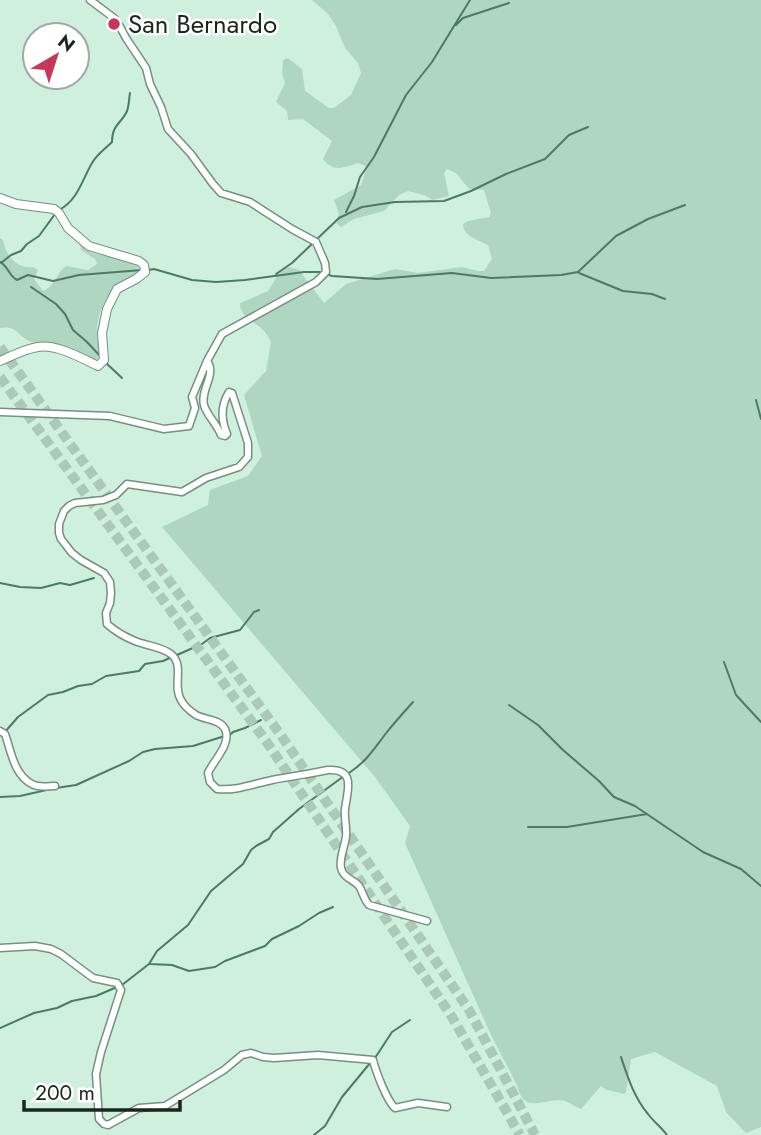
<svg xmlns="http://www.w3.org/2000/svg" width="761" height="1135" font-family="Jost,sans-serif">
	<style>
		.green { fill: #afd6c1 }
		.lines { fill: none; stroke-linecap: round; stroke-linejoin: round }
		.stream { stroke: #4d7a64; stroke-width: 2 }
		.motorway-tunnel { stroke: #abc8b8; stroke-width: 10; stroke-dasharray: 10 5; stroke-linecap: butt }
		.minor-casing { stroke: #739181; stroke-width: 9 }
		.tertiary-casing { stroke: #739181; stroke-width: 10 }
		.minor { stroke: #fff; stroke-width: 6 }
		.tertiary { stroke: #fff; stroke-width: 8 }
		.poi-dot { fill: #c73758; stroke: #fff; stroke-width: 2.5 }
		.labels { text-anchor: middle; stroke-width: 5; stroke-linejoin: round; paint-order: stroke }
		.poi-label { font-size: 26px; fill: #1a2620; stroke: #fff; text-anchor: start }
	</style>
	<rect width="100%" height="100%" fill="#cff0de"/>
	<path class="green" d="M312,0H761V1127L746,1133L726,1112L717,1086L655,1052L631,1059L626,1092L624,1094L607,1090L601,1086L581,1109C576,1107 570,1103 565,1101C545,1096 524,1117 517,1085L491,1035L405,843L410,826L375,777L162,527L208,505L210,490L248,476L262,456L244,395L266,371L271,342C268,337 266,332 261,328C252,320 240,317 240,303L268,291L280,272L289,267L299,270L324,303L346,284L395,269L418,273L462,267L478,271H484L492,259L488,245C478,240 463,236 463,224L468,221L489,217L491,213L484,190L469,189L456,173L447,169L444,173L449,196L433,200L424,195L408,191L399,195L384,211L354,219L341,227L337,224L339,214L334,200L361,185L367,167L359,163C343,167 334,173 323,159L332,141L303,119L288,120L287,111L276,102L285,83L282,74L283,60L288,58L302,69L305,91L329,108H334L351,95L361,73L358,63L345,48L336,26L328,14Z
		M0,238L3,240C5,254 17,270 33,267L38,270L34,279L43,291C55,287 56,273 66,266L88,270L97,264L95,259L81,250L80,245C82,246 89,251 90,252C105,259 133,254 139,271L137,274C131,278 124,280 118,285C104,296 96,318 97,335C98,344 99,350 98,358L93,360C81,355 69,349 56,345C49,343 34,344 29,341C17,335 17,325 0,328Z"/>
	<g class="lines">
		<path class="stream" d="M456,25L463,18L509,3
			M59,210C78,200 82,180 92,163C97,154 105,149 112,142C112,124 122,123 127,111C129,106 129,98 130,93
			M346,212L354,196L360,177L374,157L406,95L432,62L470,0
			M316,240L339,218L362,207L395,202L444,201L471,191L506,174L545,159L569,135L588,127
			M0,262C8,266 9,276 17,280L28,275L53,281L79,275L142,270
			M1,263L11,255L21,251L27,244L39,236L55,214
			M148,270L154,269L192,280L216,282L245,280L304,272H321
			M579,273L623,291L652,294L665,299
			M276,274L292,263L312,244
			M326,274L332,276L377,279L452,273L491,278L561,275L578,272L616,236L648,219L685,205
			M31,287L56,304L65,314L73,330L87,342L101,357
			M105,362L122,378
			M756,400L761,419
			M0,583L20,587L41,588L60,583L70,585L94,578
			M177,655L202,644L210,638L240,630L254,612L259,610
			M724,662L736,695L761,722
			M509,705L538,725L563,750L599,781L614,797L635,806L703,852L741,869L761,886
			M4,733L18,717L48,695L63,692L78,686L92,684L106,676L139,671L145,664L163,661L172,657
			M349,773C368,760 373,750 387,732C395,722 404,712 413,702
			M56,788L76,785L129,761L143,752L155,749L193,746L231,734L233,732L245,728L261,720
			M0,797L20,796L51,789
			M528,827H567L647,814
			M150,964L172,965L189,971L215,967L225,961L265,946L272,939L299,926L319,913L333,907
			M122,985L149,964L157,951L188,925L211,891L243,864L251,850L256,846L269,839L273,832L299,809L344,776
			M0,1028L34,1013L57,1008L72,1001L96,996L117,987
			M621,1057C628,1078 634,1097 648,1114C654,1122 661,1127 667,1135
			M375,1058L392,1032L410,1020
			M314,1135L325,1126L342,1097L371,1062"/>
		<path class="motorway-tunnel" d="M0,347L280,734L469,1010L535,1135
			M0,377L266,741L452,1017L520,1135"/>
		<g class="minor-casing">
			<path id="minor" d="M207,361C217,374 200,390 204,405C206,414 217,424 221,435L225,436L227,434C221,420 221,405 229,392L232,393L248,443V457L239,467L206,478L182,492L127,484L116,495L103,500L75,503L69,506L64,511L59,524V533L61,539L72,553L81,560L104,573L110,582L111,593L110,603L106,613L107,624C115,631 125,637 135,641C147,646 160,646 171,654C185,665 172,686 181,700C184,706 190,711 196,715C205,720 220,719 225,729C232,744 213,761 208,773L210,782L217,789C237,791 253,784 272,780C291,776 310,774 328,770C357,768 347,792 345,809C344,818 347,828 346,836C345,847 339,857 341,868C343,878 353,879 359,886C363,892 363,898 369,905L427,921
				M0,412L110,416L164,429L189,426L195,408L192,397L207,361L222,334L316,282L326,272L325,263L316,242L292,229L250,202L221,193L213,184L191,154L168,129L161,107L150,84L146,68L126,38L119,25L114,18L90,0
				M0,731L5,734C11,751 14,775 32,784C38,788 48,786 55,786
				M0,948L35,946L51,949L61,954L93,978L117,983L121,990L101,1052L96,1074L99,1119L104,1124L108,1125L139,1108L165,1106L224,1070L242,1055L251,1053L263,1057L274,1058L318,1055L373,1060C376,1072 387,1101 395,1108L418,1103L447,1107"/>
		</g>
		<g class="tertiary-casing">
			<path id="tertiary" d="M0,198L16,204L54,209L59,213L68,228L89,246L139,261L144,265L145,272L136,279L117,289L107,309L102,333L104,360L98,366C81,358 57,344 38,347C24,349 12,356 0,361"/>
		</g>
		<use href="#minor" class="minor"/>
		<use href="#tertiary" class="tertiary"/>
	</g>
	<circle class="poi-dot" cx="114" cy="24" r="7"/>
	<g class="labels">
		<g class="poi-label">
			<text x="128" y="33">San Bernardo</text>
		</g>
	</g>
	<g transform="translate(56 56) rotate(39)"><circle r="33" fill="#ffffff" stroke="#a3a8a6" stroke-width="2"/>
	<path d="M0-5L12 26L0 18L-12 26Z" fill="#c73758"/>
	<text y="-10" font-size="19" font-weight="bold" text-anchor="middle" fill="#1a2620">N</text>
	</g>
	<path d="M24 1100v10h156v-10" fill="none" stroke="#1a2620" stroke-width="3.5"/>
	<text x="35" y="1100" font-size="21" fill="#1a2620" stroke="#ffffff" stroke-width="5" paint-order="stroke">200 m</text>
</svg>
